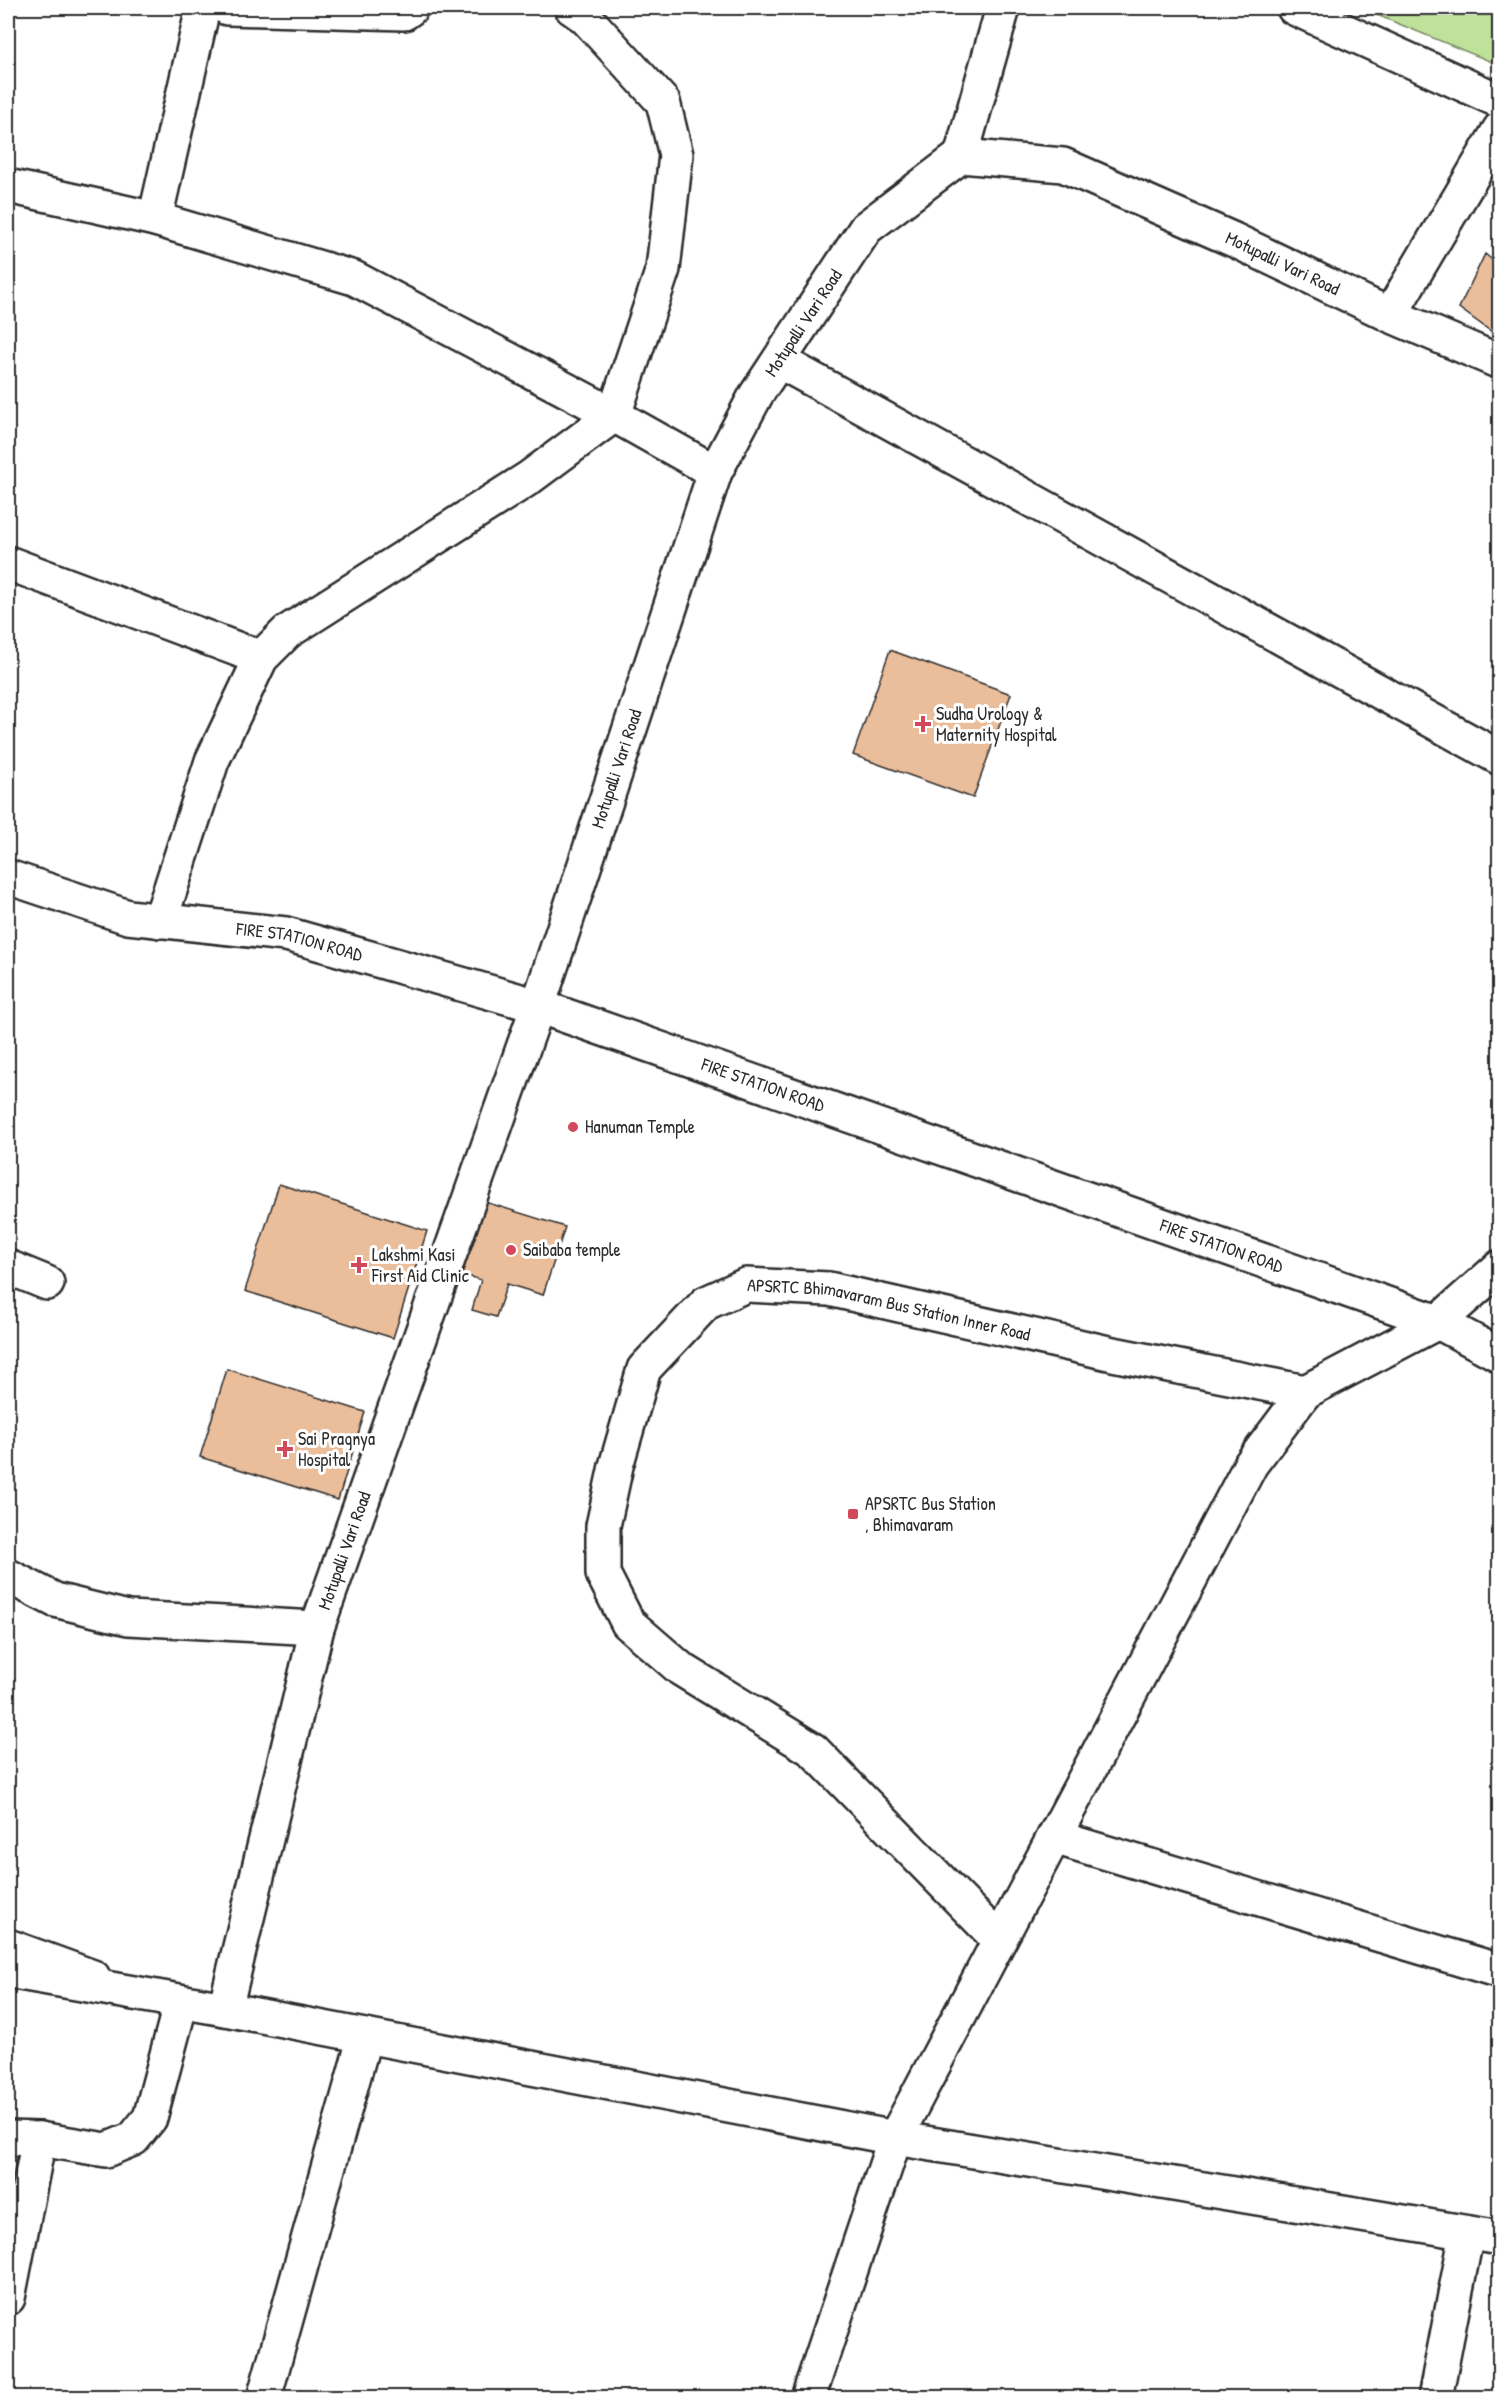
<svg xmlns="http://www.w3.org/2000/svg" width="1507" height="2405" font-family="'Patrick Hand',sans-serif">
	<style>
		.green { fill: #bfe29b; stroke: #758663; stroke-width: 1.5 }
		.building { fill: #ebbe9b; stroke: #2b2b2b; stroke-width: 1.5 }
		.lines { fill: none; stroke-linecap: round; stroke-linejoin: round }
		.minor-casing { stroke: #2b2b2b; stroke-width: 38 }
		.highway-casing { stroke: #2b2b2b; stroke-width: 38 }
		.minor { stroke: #fff; stroke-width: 33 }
		.highway { stroke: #fff; stroke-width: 33 }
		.poi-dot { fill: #d1495b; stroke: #fff; stroke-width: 2 }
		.labels { text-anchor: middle; stroke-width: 6; stroke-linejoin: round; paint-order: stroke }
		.street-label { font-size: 18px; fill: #2b2b2b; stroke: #fff }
		.poi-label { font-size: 18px; fill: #2b2b2b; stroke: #fff; text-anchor: start }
	</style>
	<rect width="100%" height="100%" fill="#fff"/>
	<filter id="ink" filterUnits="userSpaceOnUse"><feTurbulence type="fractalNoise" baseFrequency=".0167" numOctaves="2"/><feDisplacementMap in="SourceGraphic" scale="12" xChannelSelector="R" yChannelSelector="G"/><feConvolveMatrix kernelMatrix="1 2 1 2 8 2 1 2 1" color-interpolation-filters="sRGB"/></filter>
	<g filter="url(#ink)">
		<path class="green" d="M1360,8H1499V65Z"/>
		<path class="building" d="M1485,254L1500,266V338L1459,308Z
			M890,650L1011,694L973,798L853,755Z
			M279,1184L427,1231L393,1338L245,1291Z
			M482,1201L565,1227L543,1295L507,1284L496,1317L472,1310L481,1280L458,1273Z
			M227,1369L365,1412L338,1500L200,1457Z"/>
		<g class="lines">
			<g class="minor-casing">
				<g id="minor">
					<path d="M227,8L404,13L411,8"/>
					<path d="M572,8L585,17L663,102L676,155L663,269L614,415L715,472"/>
					<path d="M1294,8L1500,101"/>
					<path d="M961,156L1003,8"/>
					<path d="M8,186L155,219L354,278L614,415L529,478L287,632L261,658L212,761L160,921"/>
					<path d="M155,219L203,8"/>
					<path d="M1390,315L1500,129"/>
					<path d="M779,361L1500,758"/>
					<path d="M8,563L261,658"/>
					<path id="s1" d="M8,877L128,917L286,934L538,1006L1438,1322L1500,1355"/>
					<path d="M8,1267L47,1283"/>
					<path d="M8,1576L55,1600L128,1618L317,1628"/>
					<path d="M1054,1837L1500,1971"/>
					<path id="s2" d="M999,1940L813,1750L681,1669L628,1623L603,1574V1526L616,1466L644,1369L706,1303L746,1285L829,1289L1113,1354L1305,1392"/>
					<path d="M8,1946L93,1977"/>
					<path id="s3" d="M225,2009L317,1628L538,1006L715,472L756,395L866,228L961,156L1063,165L1234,240L1390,315L1500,362"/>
					<path d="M8,2138L39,2139L106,2150L133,2139L150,2118L181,2002"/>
					<path d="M8,2298L39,2139"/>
					<path d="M264,2398L365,2036"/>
					<path d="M808,2398L895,2138L1251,1464L1305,1392L1438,1322L1500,1267"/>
					<path d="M1435,2398L1467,2233"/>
				</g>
			</g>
			<g class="highway-casing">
				<path id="highway" d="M8,1971L225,2009L895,2138L1500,2238"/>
			</g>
			<use href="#minor" class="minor"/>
			<use href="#highway" class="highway"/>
		</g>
	</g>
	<g class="poi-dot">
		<path d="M920 715h6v6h6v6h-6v6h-6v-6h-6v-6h6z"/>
		<circle cx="573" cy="1127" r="6"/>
		<circle cx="511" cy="1250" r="6"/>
		<path d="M356 1256h6v6h6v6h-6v6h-6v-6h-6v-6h6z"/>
		<path d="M282 1440h6v6h6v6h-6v6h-6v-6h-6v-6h6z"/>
		<rect x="847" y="1508" width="12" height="12" rx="3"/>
	</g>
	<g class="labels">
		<g class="street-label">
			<text dy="6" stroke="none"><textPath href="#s3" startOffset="2364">Motupalli Vari Road</textPath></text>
			<text dy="6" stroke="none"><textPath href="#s3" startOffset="1788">Motupalli Vari Road</textPath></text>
			<text dy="6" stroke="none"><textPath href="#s3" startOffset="1302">Motupalli Vari Road</textPath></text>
			<text dy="6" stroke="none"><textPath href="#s1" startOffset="300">FIRE STATION ROAD</textPath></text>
			<text dy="6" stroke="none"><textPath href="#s1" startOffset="786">FIRE STATION ROAD</textPath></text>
			<text dy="6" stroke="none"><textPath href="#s1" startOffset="1272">FIRE STATION ROAD</textPath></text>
			<text dy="6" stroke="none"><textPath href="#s2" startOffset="1036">APSRTC Bhimavaram Bus Station Inner Road</textPath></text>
			<text dy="6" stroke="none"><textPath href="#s3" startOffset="474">Motupalli Vari Road</textPath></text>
		</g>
		<g class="poi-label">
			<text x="936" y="720">Sudha Urology &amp;<tspan x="936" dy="21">Maternity Hospital</tspan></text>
			<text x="585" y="1133">Hanuman Temple</text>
			<text x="523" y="1256">Saibaba temple</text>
			<text x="372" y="1261">Lakshmi Kasi<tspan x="372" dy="21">First Aid Clinic</tspan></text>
			<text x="298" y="1445">Sai Pragnya<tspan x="298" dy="21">Hospital</tspan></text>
			<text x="865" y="1510">APSRTC Bus Station<tspan x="865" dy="21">, Bhimavaram</tspan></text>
		</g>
	</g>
	<rect width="1507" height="2405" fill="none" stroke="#fff" stroke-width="30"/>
	<rect x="15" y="15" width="1477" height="2375" fill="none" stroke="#2b2b2b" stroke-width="2" filter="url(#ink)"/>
</svg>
